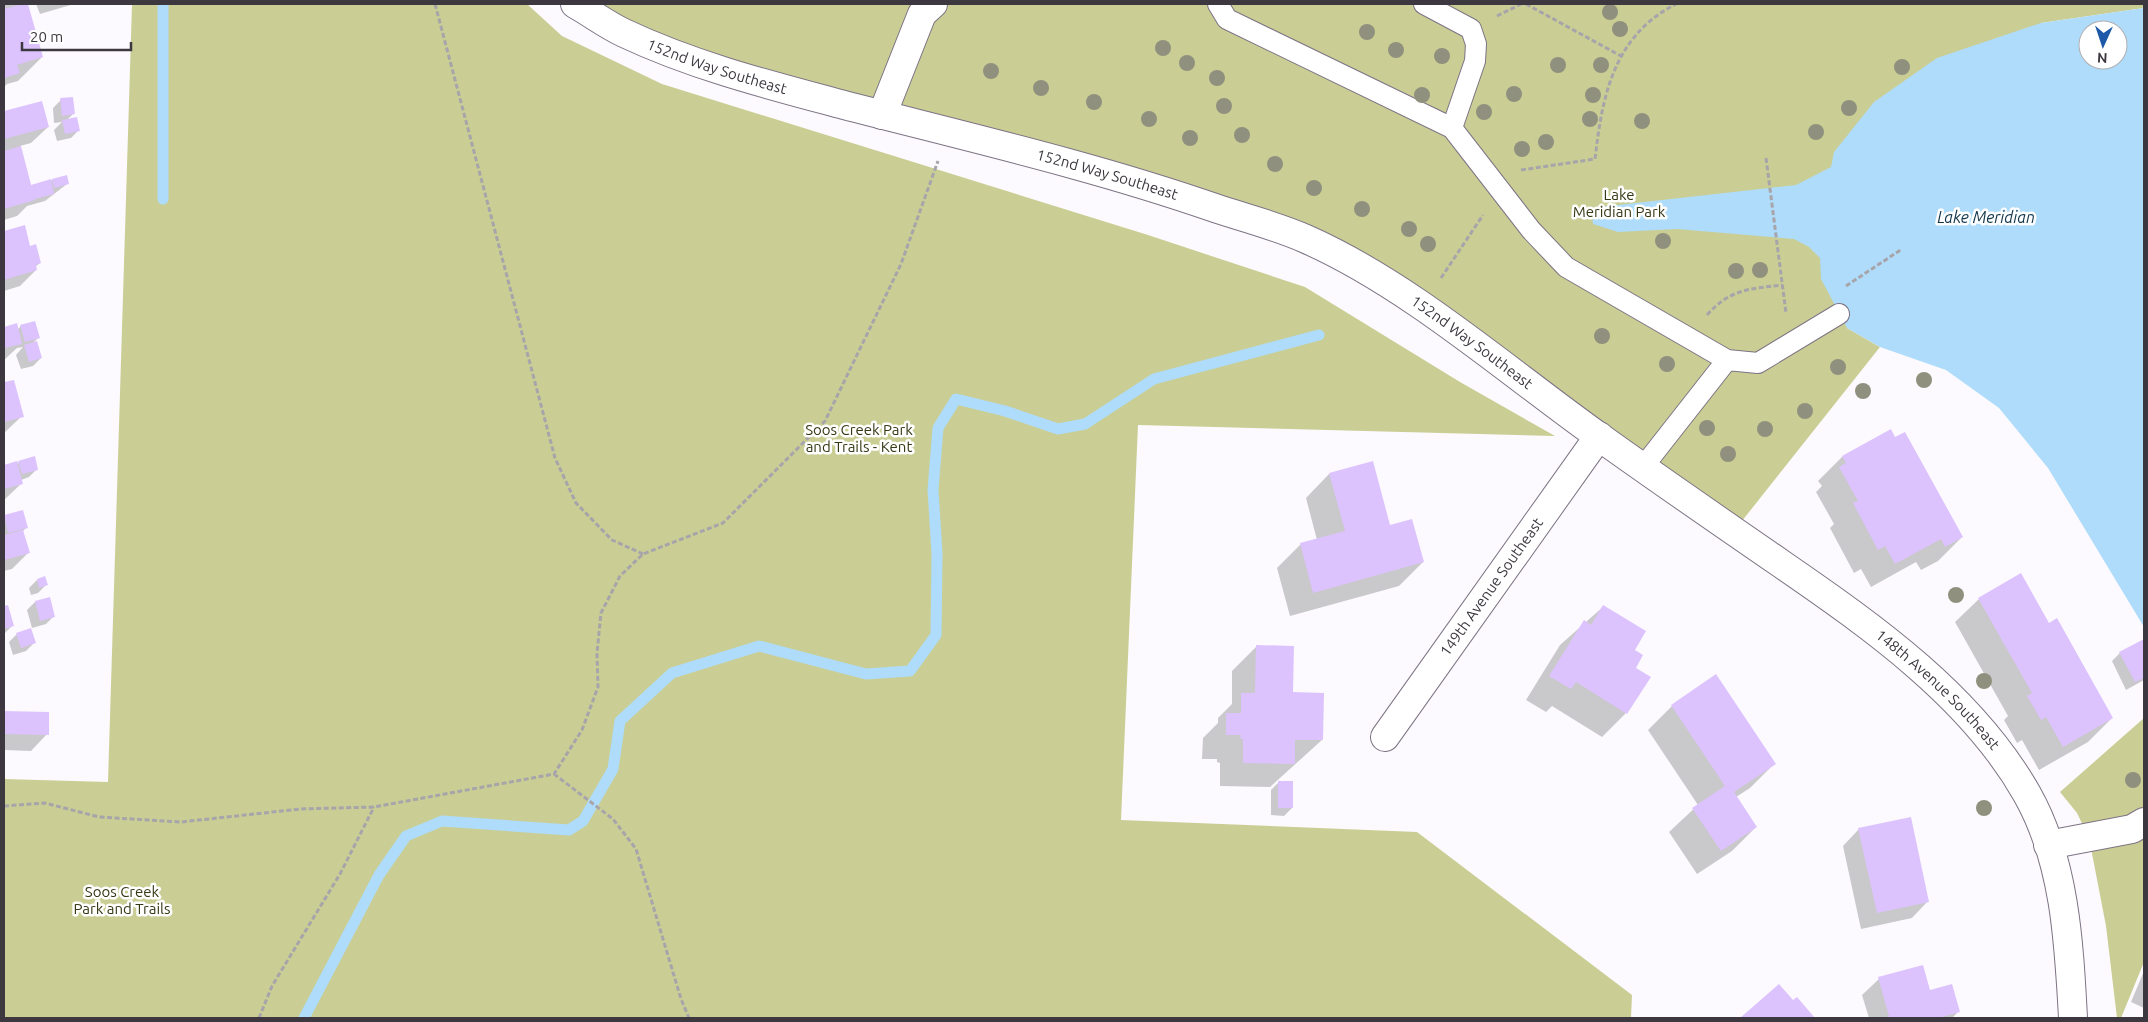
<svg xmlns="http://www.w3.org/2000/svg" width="2148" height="1022" font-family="Ubuntu,sans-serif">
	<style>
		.green { fill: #cace94 }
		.water { fill: #aedcfa; fill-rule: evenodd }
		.shadow { fill: #0003 }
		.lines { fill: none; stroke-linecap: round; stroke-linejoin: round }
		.stream { stroke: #aedcfa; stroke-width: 11 }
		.building { fill: #ddc3fe }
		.service-casing { stroke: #7d7385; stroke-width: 22 }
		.minor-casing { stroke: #7d7385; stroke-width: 30 }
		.tertiary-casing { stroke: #7d7385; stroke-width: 30 }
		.path { stroke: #a7a4aa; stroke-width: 3; stroke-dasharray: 5 2.5; stroke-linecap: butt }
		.service { stroke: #fff; stroke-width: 20 }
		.minor { stroke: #fff; stroke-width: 28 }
		.tertiary { stroke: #fff; stroke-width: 28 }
		.tree { fill: #90907e }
		.labels { text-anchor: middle; stroke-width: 5; stroke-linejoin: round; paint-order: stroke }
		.street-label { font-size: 15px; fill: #3d3840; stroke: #fff }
		.park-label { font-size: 15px; fill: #373915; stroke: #fff }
		.water-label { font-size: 16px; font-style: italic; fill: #13364b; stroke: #fff }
	</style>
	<rect width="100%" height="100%" fill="#fcfafe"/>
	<path class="green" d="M132,4H527L562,36L662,84L1148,235L1305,287L1460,382L1555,436L1138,425L1121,820L1417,832L1632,995L1631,1018H4V779L108,782Z
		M575,4H2144V8L2041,23L1847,328L1880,347L1734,531L1306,239L750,80Z
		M2144,718V962L2121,1018H2117L2106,926L2089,838L2077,813L2060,792Z"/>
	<path class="water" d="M2144,8V627L2048,468L1999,408L1946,370L1880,347L1847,328L1821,279L1820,258L1809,247L1794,239L1677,229L1618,232L1593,224L1592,214L1600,207L1796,185L1831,167L1834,152L1874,102L1937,58L2041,23ZM2088,30H2118V60H2088Z"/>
	<path class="shadow" d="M4,4H27L42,57L18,81L7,84L4,87Z
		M36,4H74L40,14Z
		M61,100L74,113L66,121L79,130L71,138L57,141L54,130L62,122L54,123L53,108Z
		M41,103L48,127L31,143L20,146L30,187L52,180L67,184L45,201L27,206L17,216L4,220V113Z
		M24,227L30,248L40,263L35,267L36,270L20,286L4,291V232Z
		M16,325L17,330L21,326L39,337L32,344L41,358L33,366L21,369L16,355L23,347L17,348L4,360V328Z
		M13,381L22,416L4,433V384Z
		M1890,430L1962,537L1938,561L1921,570L1916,562L1871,587L1861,569L1854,573L1830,528L1834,524L1816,492L1822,486L1818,481L1842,457Z
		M16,462L37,469L29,477L21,480L22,483L4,500V466Z
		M1329,474L1389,527L1423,562L1399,586L1290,616L1277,568L1301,544L1317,540L1306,498Z
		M22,512L26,528L23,531L28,553L12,569L4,571V516Z
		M37,580L46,585L38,593L31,595L29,588Z
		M49,598L54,616L46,624L32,628L27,610L35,602Z
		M1979,599L2112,718L2088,742L2039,770L2022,740L2017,743L2004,720L2008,716L1955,622Z
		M1604,606L1633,651L1634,668L1649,677L1626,713L1602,737L1552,706L1546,712L1526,700L1560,645Z
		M7,607L12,626L4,634V608Z
		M17,634L34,643L26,651L13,655L9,642Z
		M2144,640V680L2126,690L2112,661L2120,653Z
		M1256,647L1292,694L1322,740L1270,787L1220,786V763L1217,762V759H1202L1203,738L1218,723V718L1232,704V671Z
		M1672,706L1774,764L1750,788L1736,797L1756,827L1732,851L1697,874L1669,832L1698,805L1648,730Z
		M4,712L48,713L47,734L31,751L4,750Z
		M1279,782L1292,808L1284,816L1271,815V790Z
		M1859,829L1928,901L1912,918L1861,929L1843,846Z
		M2144,971V1008L2131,1002Z
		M1879,979L1929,991L1958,1012L1952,1018H1869L1862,995Z
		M1779,986L1793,1002L1797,999L1813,1018H1742Z"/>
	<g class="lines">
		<path class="stream" d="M163,4V199
			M304,1018L379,875L406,836L442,821L569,830L583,821L613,769L620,721L672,673L759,646L866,674L910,671L936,635L937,553L933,490L938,428L956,399L1005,411L1058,429L1085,424L1154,379L1319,335"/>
	</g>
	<path class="building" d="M23,4H28L43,57L17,65L20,73L4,78V9Z
		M73,97L75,114L62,116L60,98Z
		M42,101L49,127L4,139V111Z
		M77,117L80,131L65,134L62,120Z
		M21,146L35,200L4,209V151Z
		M67,175L69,184L54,188L52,179Z
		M51,179L54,194L35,199L31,185Z
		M25,225L30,246L36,244L41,263L36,265L37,270L4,280V231Z
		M35,321L40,338L25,342L20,325Z
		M17,323L22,344L4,348V327Z
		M37,341L42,358L29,362L24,345Z
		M14,380L24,417L4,422V382Z
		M1891,429L1895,437L1905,432L1963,537L1945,547L1941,539L1895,564L1885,546L1878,550L1853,503L1858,501L1839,467L1846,463L1842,456Z
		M35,456L38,470L22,474L18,461Z
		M17,461L23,484L4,489V465Z
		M1373,461L1390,525L1412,519L1424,562L1313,593L1300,543L1345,531L1329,473Z
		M23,510L28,528L8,533L4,515Z
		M23,530L30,553L4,560V535Z
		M2021,573L2049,623L2057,618L2113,718L2063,747L2046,717L2041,720L2027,696L2032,693L1978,598Z
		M45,576L48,585L39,588L37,579Z
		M50,597L55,617L40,621L35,601Z
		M8,605L14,626L4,629V606Z
		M1603,605L1646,631L1635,650L1643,655L1636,668L1651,677L1627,714L1576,682L1571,689L1549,676L1584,620L1591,625Z
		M31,628L36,643L21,648L16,633Z
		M2144,639V678L2135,682L2119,652Z
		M1256,645L1294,646L1293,692L1324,693L1323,740H1295V764L1243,763V739H1240L1241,735H1226V713H1241V693H1255Z
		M1716,674L1776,764L1734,792L1757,827L1721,851L1692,808L1725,786L1671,705Z
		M4,711L49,712V735L4,734Z
		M1278,781H1293V808H1278Z
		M1911,817L1929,902L1877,913L1858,828Z
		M1923,965L1930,990L1952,984L1960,1012L1938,1018H1884L1889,1016L1878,977Z
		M1779,984L1793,1000L1797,997L1815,1018H1740Z"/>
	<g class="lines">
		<g class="service-casing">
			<path id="service" d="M1218,4L1227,19L1452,128L1475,61L1476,44L1471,29L1424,4
				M1452,128L1531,230L1566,267L1727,360L1758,363L1839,314
				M1643,467L1727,360"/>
		</g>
		<g class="minor-casing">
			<g id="minor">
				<path d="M882,115L922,14L933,4"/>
				<path id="s1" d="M1385,737L1599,436"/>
				<path d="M2048,845L2132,829L2144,822"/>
			</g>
		</g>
		<g class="tertiary-casing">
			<g id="tertiary">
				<path id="s2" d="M575,4C591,13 607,25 624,33C694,66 769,85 844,105C968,137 1094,166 1215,208C1245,218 1277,226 1306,239C1410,285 1508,372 1601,438C1661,481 1722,523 1783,565C1873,627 1972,697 2027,794C2065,861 2069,943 2073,1018"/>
			</g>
		</g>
		<path class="path" d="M435,4L555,458L576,503L612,540L643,554
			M1526,4L1621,56
			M1497,16L1521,4
			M1766,158L1786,313
			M1521,170L1595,159C1601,108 1609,56 1650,21C1658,14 1667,9 1676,4
			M1441,278L1483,215
			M1846,286L1902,249
			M1707,315C1730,289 1749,289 1782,285
			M554,774L613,819L636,849L681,999L689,1018
			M4,806L45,803L99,817L181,822L300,809L374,807L554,774L582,730L598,687L597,653L601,613L620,576L643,554L723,523L825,421L901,264L938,161
			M259,1018L272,986L340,874L374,807"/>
		<use href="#service" class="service"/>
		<use href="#minor" class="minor"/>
		<use href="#tertiary" class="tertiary"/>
	</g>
	<g class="tree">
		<circle cx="1610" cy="12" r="8"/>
		<circle cx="1620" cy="29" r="8"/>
		<circle cx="1367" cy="32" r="8"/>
		<circle cx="1163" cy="48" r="8"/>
		<circle cx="1396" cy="50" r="8"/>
		<circle cx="1442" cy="56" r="8"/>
		<circle cx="1187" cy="63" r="8"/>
		<circle cx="1558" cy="65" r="8"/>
		<circle cx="1601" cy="65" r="8"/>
		<circle cx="1902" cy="67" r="8"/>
		<circle cx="991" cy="71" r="8"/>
		<circle cx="1217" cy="78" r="8"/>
		<circle cx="1041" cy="88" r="8"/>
		<circle cx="1514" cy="94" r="8"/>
		<circle cx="1422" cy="95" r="8"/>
		<circle cx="1593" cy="95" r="8"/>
		<circle cx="1094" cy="102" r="8"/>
		<circle cx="1224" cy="106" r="8"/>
		<circle cx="1849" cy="108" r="8"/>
		<circle cx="1484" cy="112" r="8"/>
		<circle cx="1149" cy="119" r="8"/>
		<circle cx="1590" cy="119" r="8"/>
		<circle cx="1642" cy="121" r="8"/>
		<circle cx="1816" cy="132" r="8"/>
		<circle cx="1242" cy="135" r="8"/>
		<circle cx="1190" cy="138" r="8"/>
		<circle cx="1546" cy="142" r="8"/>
		<circle cx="1522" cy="149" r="8"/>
		<circle cx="1275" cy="164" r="8"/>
		<circle cx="1314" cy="188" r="8"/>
		<circle cx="1362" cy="209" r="8"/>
		<circle cx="1409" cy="229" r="8"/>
		<circle cx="1663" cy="241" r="8"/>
		<circle cx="1428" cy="244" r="8"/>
		<circle cx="1760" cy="270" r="8"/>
		<circle cx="1736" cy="271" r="8"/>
		<circle cx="1602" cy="336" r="8"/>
		<circle cx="1667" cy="364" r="8"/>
		<circle cx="1838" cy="367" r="8"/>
		<circle cx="1924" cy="380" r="8"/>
		<circle cx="1863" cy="391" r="8"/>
		<circle cx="1805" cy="411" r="8"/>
		<circle cx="1707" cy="428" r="8"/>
		<circle cx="1765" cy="429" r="8"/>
		<circle cx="1728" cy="454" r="8"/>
		<circle cx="1956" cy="595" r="8"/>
		<circle cx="1984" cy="681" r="8"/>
		<circle cx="2133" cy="780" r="8"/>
		<circle cx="1984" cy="808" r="8"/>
	</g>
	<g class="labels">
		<g class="street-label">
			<text dy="5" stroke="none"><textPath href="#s2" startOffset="156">152nd Way Southeast</textPath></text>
			<text dy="5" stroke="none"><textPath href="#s2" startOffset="561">152nd Way Southeast</textPath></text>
			<text dy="5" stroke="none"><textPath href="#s2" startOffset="966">152nd Way Southeast</textPath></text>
			<text dy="5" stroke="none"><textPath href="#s1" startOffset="184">149th Avenue Southeast</textPath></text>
			<text dy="5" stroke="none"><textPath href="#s2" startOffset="1548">148th Avenue Southeast</textPath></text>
		</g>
		<g class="park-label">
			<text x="1619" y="200">Lake<tspan x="1619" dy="17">Meridian Park</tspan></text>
			<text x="859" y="435">Soos Creek Park<tspan x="859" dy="17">and Trails - Kent</tspan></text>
			<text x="122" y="897">Soos Creek<tspan x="122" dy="17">Park and Trails</tspan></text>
		</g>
		<g class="water-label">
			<text x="1986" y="223">Lake Meridian</text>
		</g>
	</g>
	<rect width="2148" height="1022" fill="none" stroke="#3d3840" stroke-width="10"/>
	<g transform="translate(2103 45) rotate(183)"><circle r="24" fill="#ffffff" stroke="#b1afb3"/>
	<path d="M0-4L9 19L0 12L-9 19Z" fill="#1d58a9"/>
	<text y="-8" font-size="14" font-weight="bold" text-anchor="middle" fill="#3d3840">N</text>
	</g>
	<path d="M22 42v8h109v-8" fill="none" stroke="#3d3840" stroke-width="2.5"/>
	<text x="30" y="42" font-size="15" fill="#3d3840" stroke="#ffffff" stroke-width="4" paint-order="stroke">20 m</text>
</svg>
